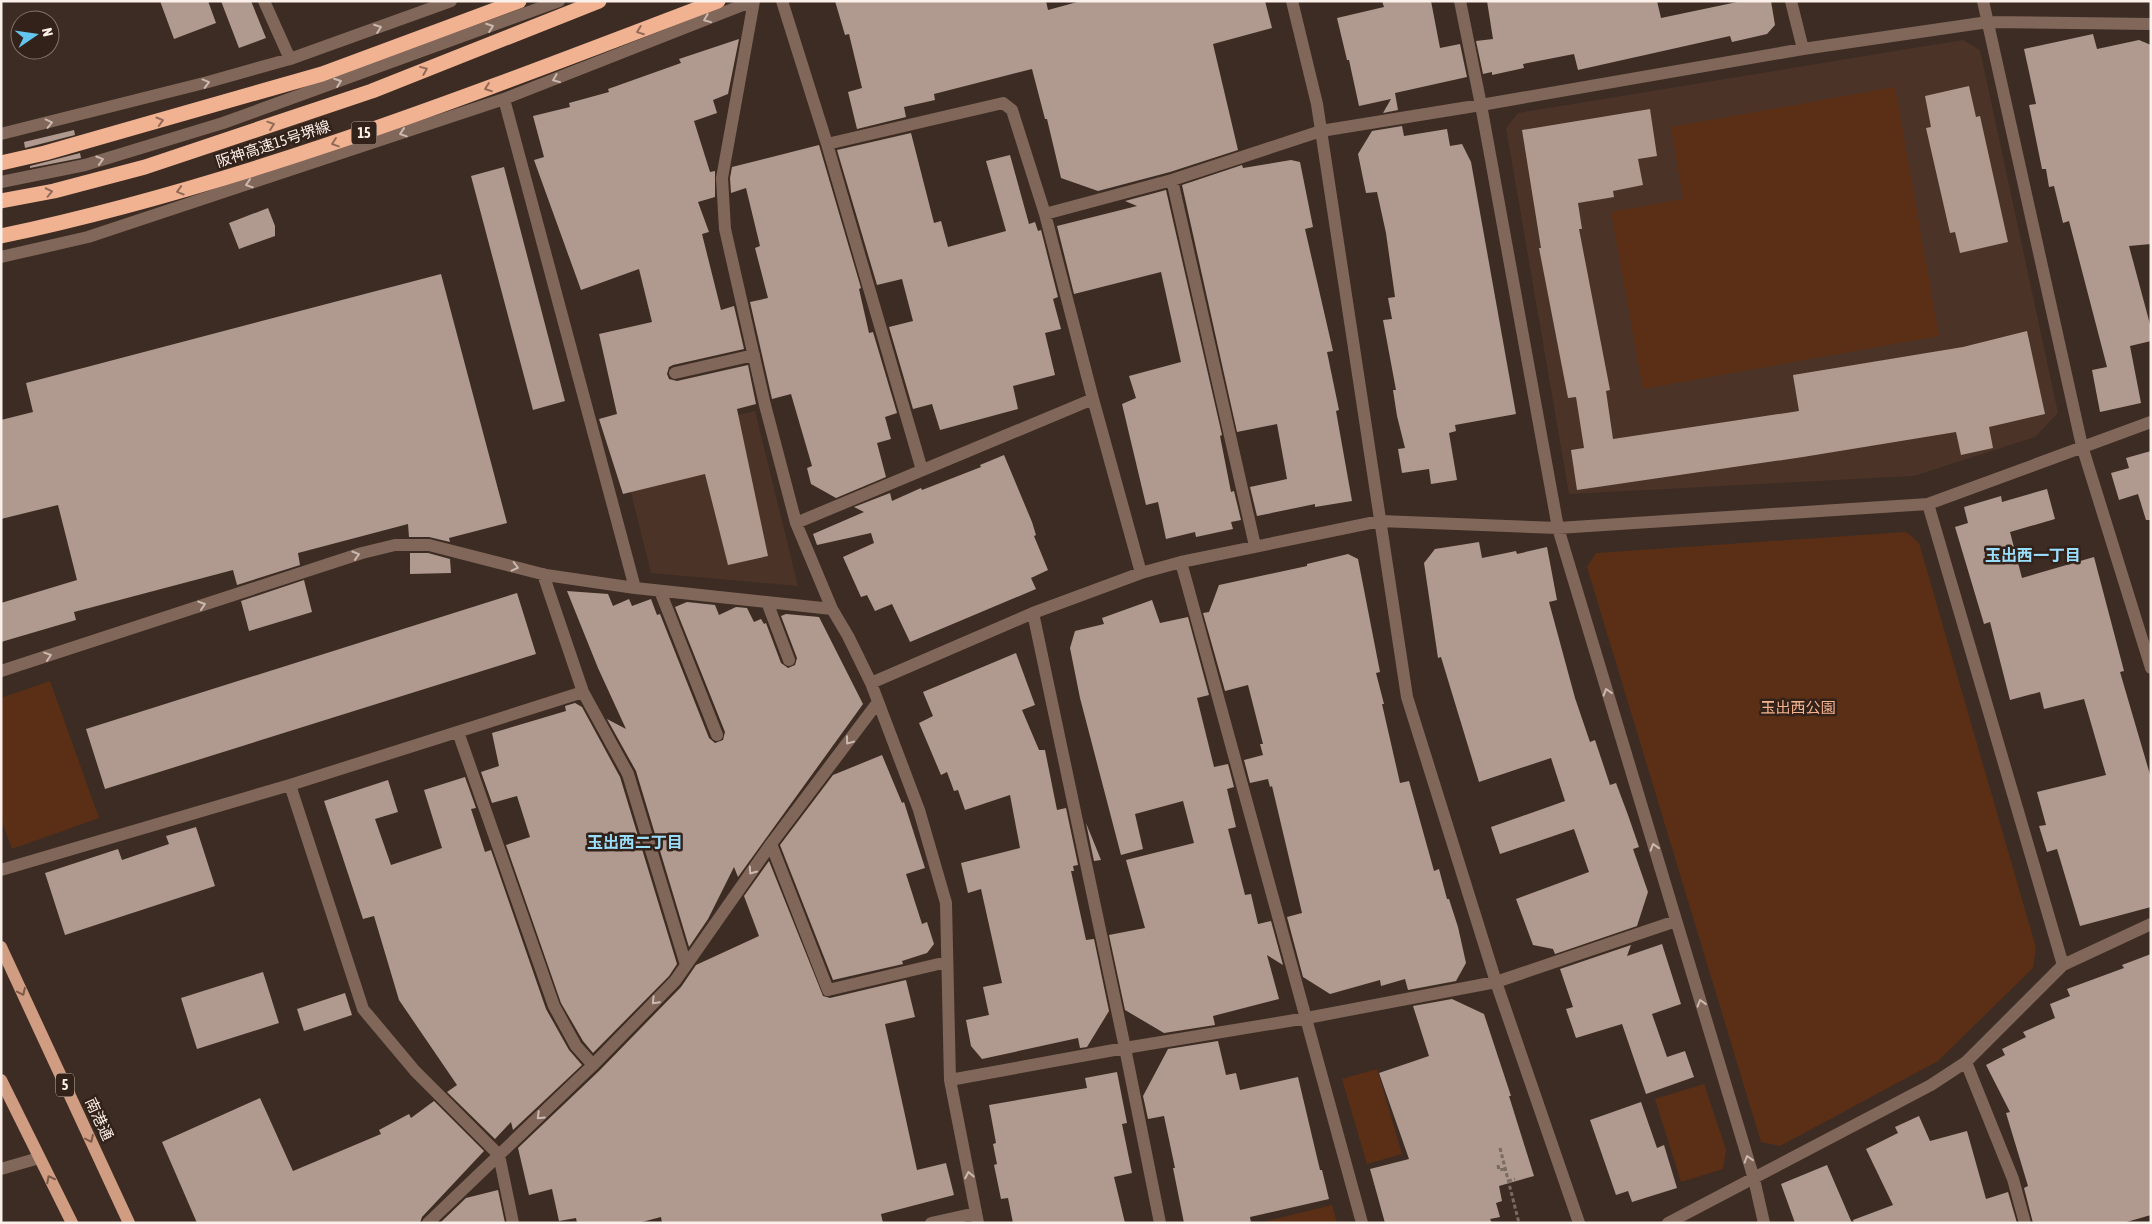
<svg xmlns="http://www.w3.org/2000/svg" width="2152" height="1224" font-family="'Asap Condensed','Noto Sans JP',sans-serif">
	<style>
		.built { fill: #4b3327 }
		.green { fill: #5a2f16 }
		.building { fill: #b09a8f }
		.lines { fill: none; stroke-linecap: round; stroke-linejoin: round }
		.path { stroke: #796a62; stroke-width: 3; stroke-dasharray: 4 2.5; stroke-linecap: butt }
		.minor { stroke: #81675a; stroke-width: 12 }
		.major { stroke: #d19d82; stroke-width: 12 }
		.highway { stroke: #f1b292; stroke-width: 15 }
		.oneway { stroke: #cbb9b0 }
		.oneway2 { stroke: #926a56 }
		.oneway3 { stroke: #7a5948 }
		.labels { text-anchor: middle; stroke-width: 5; stroke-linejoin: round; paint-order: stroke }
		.shield { fill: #332219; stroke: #c0b2ab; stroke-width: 1 }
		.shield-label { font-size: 14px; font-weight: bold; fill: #fcf0ea }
		.street-label { font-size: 15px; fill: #fcf0ea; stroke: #332219 }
		.park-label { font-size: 15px; fill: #f7b390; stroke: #332219 }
		.neighbourhood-label { font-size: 16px; font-weight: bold; fill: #9adefd; stroke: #332219 }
	</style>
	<rect width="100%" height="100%" fill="#3d2c23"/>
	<path class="built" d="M1963,40L1980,50L2058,413L2035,437L1914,476L1569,494L1506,128L1518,113Z
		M755,411L798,586L651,573L619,444Z"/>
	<path class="green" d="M1895,87L1939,336L1643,389L1611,212L1683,199L1671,127Z
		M1906,532L1919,543L2036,948L2033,968L1938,1061L1780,1146L1761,1142L1587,567L1596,553Z
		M50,681L99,818L12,849L1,819V698Z
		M1377,1069L1402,1154L1367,1164L1342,1079Z
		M1704,1084L1726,1150L1723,1169L1681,1182L1655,1099Z
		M1332,1205L1337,1223H1264L1263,1222Z"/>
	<path class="building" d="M160,1H208L216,23L174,39Z
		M221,1H251L266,38L239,48Z
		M835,1H1046L1048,10L1081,1H1265L1272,28L1213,44L1238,150L1170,172L1098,191L1061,178L1047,119H1045L1032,69L934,94L935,100L904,107L906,117L857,129L848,92L862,88L849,34L845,35Z
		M1382,1H1431L1440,48L1460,44L1467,77L1395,93L1398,110L1383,113L1391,99L1359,106L1349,60H1347L1337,18L1384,7Z
		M1487,1H1657L1661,18L1742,1H1771L1775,25L1767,34L1732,42L1730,36L1578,70L1574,54L1523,64L1524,68L1492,75V72L1483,74L1476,41L1493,39Z
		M2093,34L2097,49L2139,40L2151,45V244L2129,246L2151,328V341L2130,346L2141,403L2100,412L2092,370L2107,367L2069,221L2063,223L2054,186L2049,187L2046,169H2042L2029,105L2036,104L2024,49Z
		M739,39L728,94L713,100L717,113L694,121L710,172L715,171V197L698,202L709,232L702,234L721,310L734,306L744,349L673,365L669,367L667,374L669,379L677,381L748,365L756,404L737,409L768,556L728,565L705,474L623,494L599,419L617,414L599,334L652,322L639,269L581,290L534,160L544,157L533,116L570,107L569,103L609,92L608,89L681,63L679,59Z
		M1969,86L1976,117L1980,116L2008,242L1960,253L1955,232L1950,233L1926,128L1931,127L1925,96Z
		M1650,109L1657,156L1638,159L1643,185L1613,191L1614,197L1578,203L1582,229H1579L1610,390L1606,391L1613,439L1799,411L1793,375L1963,347L2027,331L2045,414L1989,427L1993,448L1961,455L1956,432L1803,457L1577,490L1571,450L1584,448L1576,397L1568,398L1539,248H1541L1522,130Z
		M1402,126L1404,136L1447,129L1450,146L1462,144L1471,162L1516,414L1455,425L1456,431L1449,433L1457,480L1431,484L1429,469L1402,473L1398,449L1405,448L1397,416L1393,390H1396L1383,320L1392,319L1388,298L1395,297L1386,233L1377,192L1366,193L1358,154L1372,131Z
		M74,130L75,135L25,148L24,142Z
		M911,133L934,223L941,221L948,247L1006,231L986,161L1010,155L1029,224L1035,222L1038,231L1041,230L1058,297L1053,299L1061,329L1045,333L1055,375L1013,386L1018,409L940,430L932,404L913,409L889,327L913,321L902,279L877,285L837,150Z
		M819,145L861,288L859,289L869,333L873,332L897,413L885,417L891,439L877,443L886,477L836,498L811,484L807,468L812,466L791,394L772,399L750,302L768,298L755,248L760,246L746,188L731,193L730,178L732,167Z
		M80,153L81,158L30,168V166Z
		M1291,160L1300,162L1313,227L1305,229L1333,351L1327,352L1339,410L1336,411L1352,501L1315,507V504L1257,516L1250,487L1287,479L1277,424L1237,432L1182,185L1242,165L1243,168Z
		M504,167L565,401L533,410L471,176Z
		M1166,190L1222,435L1220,436L1231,492L1234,491L1241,520L1231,522L1233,529L1196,537L1195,532L1166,539L1158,502L1146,505L1122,404L1136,398L1129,376L1181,362L1161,272L1074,294L1057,226L1137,206L1125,201Z
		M268,208L275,226V236L239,249L229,223Z
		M441,274L507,523L449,538L450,542L429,537H409L408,524L298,553L300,565L237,585L233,570L74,612L76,620L1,642V603L77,580L58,505L1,519V420L33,412L26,383Z
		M2151,451V520H2146L2138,494L2119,500L2111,473L2129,468L2126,458Z
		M1004,455L1032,522L1036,535L1034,536L1048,570L1031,578L1036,589L910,642L892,604L875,611L867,595L861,597L843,557L874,543L871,533L817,545L813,534L864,512L854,507L890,493L892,501L921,488L922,490L981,467L980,465Z
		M2047,489L2055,519L2010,532L2022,578L2094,557L2124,671L2120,672L2151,778V907L2080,926L2057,849L2047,852L2039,826L2046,825L2037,792L2106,775L2084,699L2044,709L2040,692L2010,700L1990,622L1984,624L1955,527L1968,523L1964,507L2001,496L2002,502Z
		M1479,542L1482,558L1516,551L1517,554L1547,547L1557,600L1549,602L1575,698L1590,742L1595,740L1610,785L1616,783L1628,815L1639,847L1633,849L1648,892L1637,926L1555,954L1553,949L1533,945L1516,899L1589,872L1574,829L1500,854L1491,827L1565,801L1551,758L1479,782L1441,657L1438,658L1424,563L1435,549Z
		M410,553H428L450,559L451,573L410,574Z
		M1348,554L1358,559L1380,672L1376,673L1384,704H1382L1400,783L1409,781L1434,871L1439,869L1447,899H1449L1458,927L1466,963L1456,981L1408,990L1405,979L1381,986L1380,980L1330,994L1303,977L1287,917L1302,913L1272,786L1270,787L1268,779L1250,783L1244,760L1263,755L1260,744H1263L1248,685L1225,691L1203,613L1209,612L1219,585L1307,566V564Z
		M304,580L312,612L249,631L241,601Z
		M567,591L608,594L613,606L629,599L632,606L651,599L657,615L660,614L709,738L715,743L723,740L725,732L675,607L687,602L715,605L719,615L736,607L747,608L754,622L761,619L764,624L766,623L781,663L788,668L795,665L797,658L781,616L786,614L819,617L863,704L738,877L734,867L708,919L689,947L636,771L607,719L626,729L598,668Z
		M517,593L536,654L105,789L86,729Z
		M1152,600L1160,623L1188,617L1209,695L1197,698L1214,767L1228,764L1234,787L1227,789L1236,827L1228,829L1245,895L1251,894L1258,924L1271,921L1283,965L1267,955L1279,999L1213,1016L1215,1025L1164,1033L1125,1010L1109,935L1145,928L1126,860L1194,843L1183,801L1135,814L1143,849L1121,855L1080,698L1070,648L1075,631L1104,624L1102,618Z
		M1016,653L1035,705L1022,710L1039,750H1045L1057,810L1066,808L1078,865L1073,866L1074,871H1071L1086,940L1094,939L1109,1011L1087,1047L1080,1048L1078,1038L982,1059L971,1046L966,1020L989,1015L983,987L1002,983L981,889L968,893L961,863L1020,848L1010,795L965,810L958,790L954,791L947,772L941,775L919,723L933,716L923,692Z
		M575,703L582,707L620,777L677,964L669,976L593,1053L583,1041L561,1003L506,845L530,837L517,796L492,803L481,772L499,766L492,733L566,711L565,706Z
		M882,755L902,803L904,802L925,868L906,874L922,924L927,922L934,944L927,953L902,961L903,964L833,980L780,845L833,775Z
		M465,777L476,808L471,809L485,852L491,850L546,1009L569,1050L582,1065L513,1130L511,1122L495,1139L447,1092L457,1085L399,1000L374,916L363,919L324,801L388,780L398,812L375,819L391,865L442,848L424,790Z
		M1086,823L1101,860L1094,861Z
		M196,827L215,886L65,935L45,873L118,849L122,860L169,844L166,836Z
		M769,861L823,996L830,998L906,980L915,1017L885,1024L917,1170L946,1163L954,1195L881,1214L883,1223H662L661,1217L638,1223H577L576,1218L559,1221L552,1189L529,1195L518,1148L599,1071L681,987L696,965L759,936L744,896Z
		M1662,944L1681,1004L1652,1014L1667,1057L1685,1051L1694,1077L1646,1094L1622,1024L1576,1038L1566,1009L1573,1007L1560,969L1631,945L1627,956Z
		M2151,954V1215L2123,1223H2033L2024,1188L2028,1186L2006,1113L2010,1112L1986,1065L2005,1055L2002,1049L2026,1037L2023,1032L2055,1018L2050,1004L2070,996L2067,989L2124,968L2122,965Z
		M263,972L279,1023L197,1049L181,998Z
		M345,993L352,1015L304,1031L297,1009Z
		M1452,999L1484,1014L1511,1096H1509L1534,1176L1499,1186L1502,1201L1496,1203L1500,1217L1490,1219L1492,1223H1385L1370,1169L1409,1159L1379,1073L1429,1056L1413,1006Z
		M1218,1041L1226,1075L1236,1073L1240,1090L1298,1077L1320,1170H1322L1329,1199L1250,1217L1251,1223H1184L1173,1168H1175L1164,1116L1148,1119L1143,1096L1168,1049Z
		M1117,1072L1127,1123L1122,1124L1132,1173L1114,1177L1125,1223H1013L1008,1198L1001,1199L994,1165L997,1164L993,1144L996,1143L989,1105L1087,1088L1085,1078Z
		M260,1098L293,1171L381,1134L379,1130L409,1114L411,1118L434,1101L484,1151L422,1217L420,1223H197L162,1142Z
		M1641,1102L1657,1148L1664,1145L1677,1188L1632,1202L1628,1191L1616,1195L1590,1120Z
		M1919,1116L1930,1141L1967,1131L1986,1199L2008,1192L2017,1223H1854L1853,1220L1893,1205L1866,1149L1898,1133L1895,1127Z
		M1827,1165L1852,1223H1795L1781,1184Z
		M498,1190L505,1223H440L466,1198Z"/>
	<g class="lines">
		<path class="path" d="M1500,1148L1519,1223
			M1498,1165L1499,1170L1505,1169
			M1508,1181L1515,1179"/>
		<path class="minor" d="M264,1L290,59
			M754,1L722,178L725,229L765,405L796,523L832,609L848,636L871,683L919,810L946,903L950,1080L978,1223
			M782,1L827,144L922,470
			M1292,1L1317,104L1407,697L1496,982L1579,1223
			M1460,1L1481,105L1558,528L1754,1179L1764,1223
			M1791,1L1803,49
			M1983,1L2082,446L2151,668
			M504,99L635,588
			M1,134L208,82L290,59L451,1
			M827,144L1003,103L1012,110L1045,214L1093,399
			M1172,180L1255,546
			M1,182L85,165L223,123L559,1
			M1045,214L1172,180L1321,131L1481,105L1803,49L1988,22L2151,24
			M1,257L88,237L504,99L753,1
			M675,373L754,355
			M1928,504L2063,965
			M796,523L1093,399L1141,573L1181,562L1380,521L1558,528L1928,504L2151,422
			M1181,562L1362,1223
			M543,574L583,692L628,774L686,965
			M660,591L717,735
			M767,602L789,660
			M1033,613L1125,1048L1160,1223
			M1,671L362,553L395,545H429L546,575L635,588L832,609
			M871,683L1033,613L1141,573
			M458,732L554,1006L576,1046L593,1065
			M290,785L363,1009L415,1071L499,1155L513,1223
			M771,844L828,990L947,962
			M1,870L290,785L583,692
			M1966,1062L2013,1179L2025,1223
			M950,1080L1125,1048L1307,1018L1496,982L1676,921
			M1,1169L39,1158
			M428,1223L593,1065L675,981L771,844L878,702
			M931,1223L976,1213
			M1668,1223L1931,1085L1966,1062L2063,965L2151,924"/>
		<path class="major" d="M1,947L129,1223
			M1,1080L72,1223"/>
		<path class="highway" d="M1,163L45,153L322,74L519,1
			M1,201L54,191L145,167L372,91L599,1
			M1,236C248,184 483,90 718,1"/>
	</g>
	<defs><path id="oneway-chevron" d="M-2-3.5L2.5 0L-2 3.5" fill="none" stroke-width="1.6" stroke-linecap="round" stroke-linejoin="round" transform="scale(1.25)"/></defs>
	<g class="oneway">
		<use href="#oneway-chevron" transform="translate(707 19) rotate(158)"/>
		<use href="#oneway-chevron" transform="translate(490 27) rotate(-20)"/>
		<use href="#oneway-chevron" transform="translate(378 28) rotate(-20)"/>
		<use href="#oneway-chevron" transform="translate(556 79) rotate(158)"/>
		<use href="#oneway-chevron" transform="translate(338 82) rotate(-20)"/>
		<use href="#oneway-chevron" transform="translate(206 83) rotate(-15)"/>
		<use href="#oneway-chevron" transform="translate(49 123) rotate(-13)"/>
		<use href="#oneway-chevron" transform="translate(403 133) rotate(162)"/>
		<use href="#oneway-chevron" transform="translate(100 160) rotate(-17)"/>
		<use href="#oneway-chevron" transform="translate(249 184) rotate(162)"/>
		<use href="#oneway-chevron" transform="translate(356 555) rotate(-17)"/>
		<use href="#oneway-chevron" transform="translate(515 567) rotate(14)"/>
		<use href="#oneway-chevron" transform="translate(202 605) rotate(-18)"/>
		<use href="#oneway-chevron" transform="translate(48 656) rotate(-18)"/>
		<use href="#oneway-chevron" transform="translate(1607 692) rotate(-107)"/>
		<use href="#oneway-chevron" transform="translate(849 741) rotate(127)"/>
		<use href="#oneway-chevron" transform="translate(1654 847) rotate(-107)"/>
		<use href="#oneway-chevron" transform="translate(752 871) rotate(125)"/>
		<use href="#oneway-chevron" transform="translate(655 1001) rotate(134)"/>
		<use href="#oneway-chevron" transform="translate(1701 1003) rotate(-107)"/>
		<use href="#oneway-chevron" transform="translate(540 1116) rotate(136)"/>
		<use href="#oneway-chevron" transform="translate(1748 1159) rotate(-107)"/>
		<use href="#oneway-chevron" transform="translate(969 1175) rotate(-101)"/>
	</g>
	<g class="oneway2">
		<use href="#oneway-chevron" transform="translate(640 31) rotate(159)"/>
		<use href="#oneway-chevron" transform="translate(424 70) rotate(-22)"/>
		<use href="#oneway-chevron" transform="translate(488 88) rotate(160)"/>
		<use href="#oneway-chevron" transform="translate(160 121) rotate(-16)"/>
		<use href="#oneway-chevron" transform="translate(271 125) rotate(-19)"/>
		<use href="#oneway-chevron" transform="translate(335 143) rotate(161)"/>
		<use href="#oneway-chevron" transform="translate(180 191) rotate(163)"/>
		<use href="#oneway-chevron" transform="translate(49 192) rotate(-12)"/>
	</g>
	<g class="oneway3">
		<use href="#oneway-chevron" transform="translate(22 992) rotate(65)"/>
		<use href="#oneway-chevron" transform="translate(90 1139) rotate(65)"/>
		<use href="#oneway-chevron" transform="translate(50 1179) rotate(-117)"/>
	</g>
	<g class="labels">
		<g class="shield">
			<rect x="351.5" y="121.5" width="25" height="23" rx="4"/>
			<rect x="56" y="1073.5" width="18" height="23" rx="4"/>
		</g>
		<g class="shield-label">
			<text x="364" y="138">15</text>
			<text x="65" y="1090">5</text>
		</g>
		<g class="street-label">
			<text transform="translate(273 144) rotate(-18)" y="5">阪神高速15号堺線</text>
			<text transform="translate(99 1119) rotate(65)" y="5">南港通</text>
		</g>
		<g class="park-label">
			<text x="1798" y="713">玉出西公園</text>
		</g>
		<g class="neighbourhood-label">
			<text x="2033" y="561">玉出西一丁目</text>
			<text x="635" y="848">玉出西二丁目</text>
		</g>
	</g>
	<rect width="2152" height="1224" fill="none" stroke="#fcf0ea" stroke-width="5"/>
	<g transform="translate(35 35) rotate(77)"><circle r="24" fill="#332219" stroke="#83746d"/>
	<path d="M0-4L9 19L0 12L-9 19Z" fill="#64c5ee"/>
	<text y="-8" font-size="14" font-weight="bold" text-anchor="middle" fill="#fcf0ea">N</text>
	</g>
</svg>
